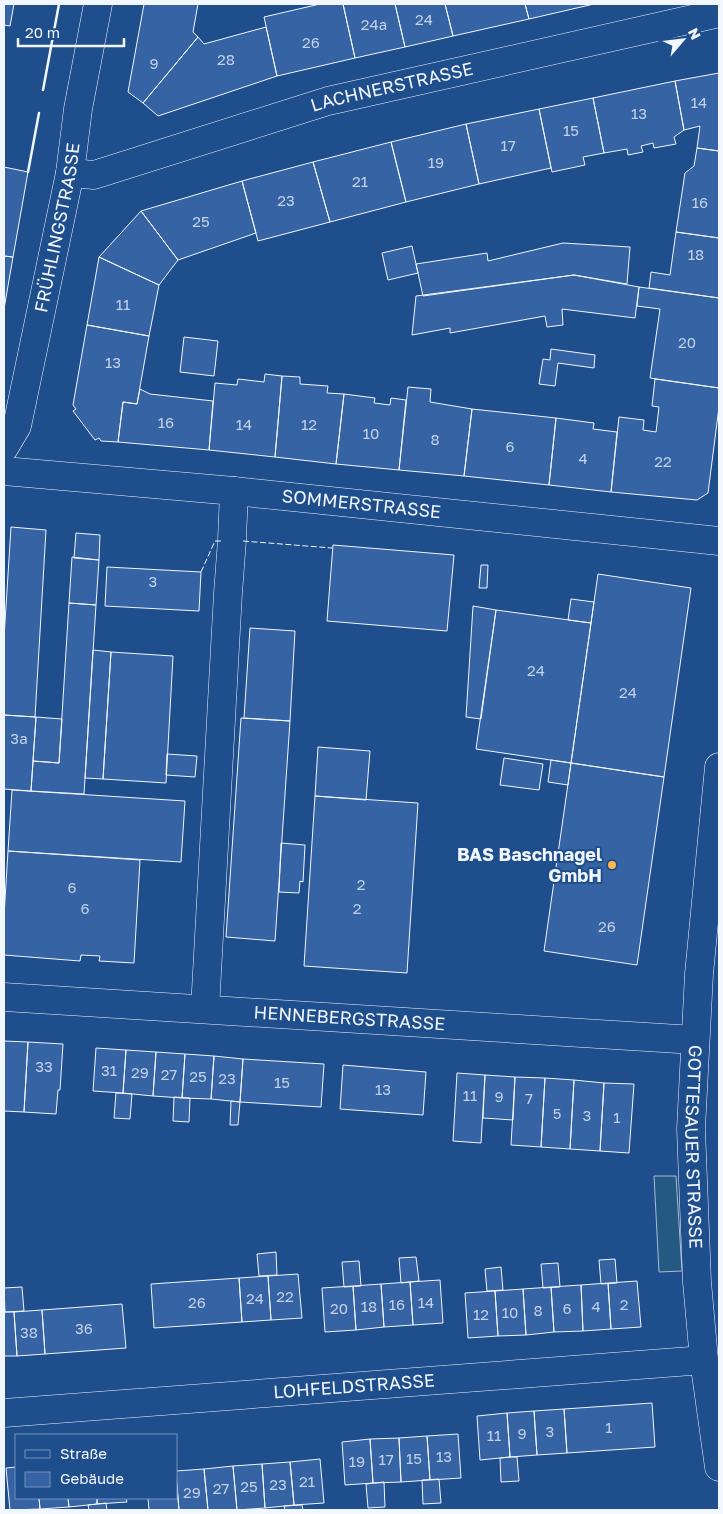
<svg xmlns="http://www.w3.org/2000/svg" width="723" height="1514" font-family="'Golos Text',sans-serif">
	<style>
		.green { fill: #245a82; stroke: #a8bbd7 }
		.building { fill: #3563a3; stroke: #f2f6ff }
		.lines { fill: none; stroke-linecap: round; stroke-linejoin: round }
		.minor-casing { stroke: #f2f6ff; stroke-width: 29 }
		.minor { stroke: #1f4e8c; stroke-width: 28 }
		.fence { stroke: #f2f6ff; stroke-width: 1; stroke-dasharray: 6 2.5; stroke-linecap: butt }
		.wall { stroke: #f2f6ff; stroke-width: 2.5 }
		.poi-dot { fill: #ffb74d; stroke: #1f4e8c; stroke-width: 2 }
		.labels { text-anchor: middle; stroke-width: 4; stroke-linejoin: round; paint-order: stroke }
		.number-label { font-size: 15px; fill: #c3d1e8 }
		.street-label { font-size: 18px; fill: #f2f6ff; stroke: #1f4e8c }
		.poi-label { font-size: 18px; font-weight: bold; fill: #f2f6ff; stroke: #1f4e8c; text-anchor: end }
	</style>
	<rect width="100%" height="100%" fill="#1f4e8c"/>
	<path class="green" d="M654,1176H676L682,1271L659,1272Z"/>
	<path class="building" d="M4,4H14L10,26L4,25Z
		M144,4H198L193,32L198,37L143,103L128,92Z
		M320,4H343L355,58L277,76L264,17Z
		M343,4H395L405,47L355,58Z
		M395,4H445L453,36L405,47Z
		M445,4H525L529,19L453,36Z
		M525,4H594L529,19Z
		M266,27L277,76L158,116L143,103L198,37L204,44Z
		M719,73V151L697,148L700,126L684,130L675,81Z
		M675,81L684,130L674,137L676,144L654,148L653,143L641,146L643,152L628,155L627,149L604,153L593,98Z
		M593,98L604,153L583,157L585,165L552,172L539,109Z
		M539,109L551,168L479,184L466,124Z
		M466,124L479,184L406,202L391,142Z
		M391,142L406,202L330,222L313,162Z
		M697,148L719,151V238L676,232L685,173L694,166Z
		M313,162L330,222L258,241L242,181Z
		M4,167L28,172L13,257L4,256Z
		M242,181L256,233L178,260L141,211Z
		M141,211L178,260L159,285L99,257Z
		M676,232L719,238V298L649,288L651,272L670,275Z
		M563,243L630,247L627,284L574,275L423,296L416,264L487,253L488,261Z
		M412,246L418,273L388,280L382,253Z
		M4,256L13,257L4,309Z
		M99,257L159,285L149,336L87,325Z
		M574,275L639,287L635,318L562,309L563,325L547,327L545,316L450,333V328L412,335L416,296Z
		M639,287L719,298V388L650,378L660,309L637,306Z
		M87,325L149,336L137,404L123,402L118,442L101,441L99,438L95,440L73,411L76,409L73,405Z
		M184,337L218,341L214,376L180,372Z
		M551,349L595,355L594,368L558,363L555,386L539,384L543,359L550,360Z
		M265,374L282,376L275,457L209,450L215,383L237,385L238,379L264,382Z
		M282,376L300,377V384L328,386L327,393L344,394L336,464L275,457Z
		M655,379L719,388V407L708,493L697,500L611,492L619,417L644,420L643,430L656,432L659,407L652,406Z
		M408,387L431,389L430,402L472,409L464,476L399,470Z
		M140,389L150,394L213,401L209,450L118,442L123,402L137,404Z
		M344,394L375,398L374,403L390,405L391,398L406,400L399,470L336,464Z
		M472,409L556,418L549,485L464,476Z
		M556,418L594,423L593,429L617,432L611,492L549,485Z
		M11,527L46,530L35,717L4,715V638Z
		M76,533L100,535L99,560L74,558Z
		M333,545L454,555L447,631L327,621Z
		M72,557L99,560L96,605L69,603Z
		M481,565H488L487,588H479Z
		M107,567L201,572L199,611L105,606Z
		M598,574L691,588L664,777L571,763Z
		M571,599L594,602L591,623L568,620Z
		M69,603L96,605L84,794L31,791L33,761L59,763Z
		M473,606L496,610L481,719L466,717Z
		M496,610L591,623L571,763L476,749Z
		M250,628L295,631L290,721L244,718Z
		M93,650L111,652L103,779L85,778Z
		M111,652L173,656L166,783L103,779Z
		M4,715L36,717L31,791L4,789Z
		M36,717L62,719L59,763L33,761Z
		M241,718L290,721L275,941L226,937Z
		M318,747L370,751L366,800L315,796Z
		M167,754L197,756L195,777L166,775Z
		M504,758L543,764L539,790L500,785Z
		M551,760L571,763L568,785L548,782Z
		M571,763L664,777L637,965L544,951Z
		M12,790L185,801L181,862L8,851Z
		M315,796L418,803L407,973L304,966Z
		M281,843L305,845L303,882L300,881L299,893L279,892Z
		M8,851L140,860L134,963L99,961L100,956L81,955L80,961L4,955V916Z
		M4,1041L28,1042L24,1112L4,1111Z
		M28,1042L63,1044L60,1090H58L56,1114L24,1112Z
		M96,1048L126,1050L123,1093L93,1091Z
		M126,1050L156,1052L153,1096L123,1093Z
		M156,1052L185,1054L182,1098L153,1096Z
		M185,1054L214,1056L211,1099L182,1098Z
		M214,1056L243,1059L240,1102L211,1099Z
		M243,1059L324,1064L321,1107L240,1102Z
		M343,1065L426,1072L423,1115L340,1109Z
		M457,1073L485,1075L481,1143L453,1141Z
		M485,1075L515,1077L513,1120L483,1118Z
		M515,1077L545,1078L541,1147L511,1145Z
		M545,1078L574,1080L570,1149L541,1147Z
		M574,1080L604,1083L600,1151L570,1149Z
		M604,1083L634,1084L629,1153L600,1151Z
		M116,1093L132,1094L130,1119L114,1118Z
		M174,1097L190,1098L189,1122L173,1121Z
		M231,1101L240,1102L238,1125H230Z
		M276,1252L277,1275L259,1276L257,1254Z
		M416,1257L419,1281L401,1283L399,1258Z
		M615,1259L617,1283L601,1284L599,1260Z
		M359,1261L361,1286L344,1287L342,1262Z
		M558,1263L560,1287L543,1288L541,1264Z
		M501,1267L503,1290L487,1291L485,1269Z
		M298,1274L302,1318L271,1320L268,1276Z
		M268,1276L271,1320L242,1322L239,1278Z
		M239,1278L242,1322L154,1328L151,1284Z
		M440,1280L443,1323L413,1325L410,1282Z
		M637,1281L641,1327L611,1329L608,1283Z
		M410,1282L413,1325L384,1327L381,1284Z
		M608,1283L611,1329L583,1331L581,1285Z
		M381,1284L384,1327L356,1330L353,1286Z
		M581,1285L583,1331L554,1332L551,1287Z
		M353,1286L356,1330L325,1332L322,1288Z
		M22,1287L24,1311L5,1312L4,1288Z
		M551,1287L554,1332L526,1335L523,1289Z
		M523,1289L526,1335L498,1336L495,1291Z
		M495,1291L498,1336L468,1338L465,1293Z
		M122,1304L126,1348L45,1354L42,1310Z
		M42,1310L45,1354L17,1356L14,1312Z
		M4,1312H14L17,1356H4Z
		M652,1403L655,1447L567,1453L564,1409Z
		M564,1409L567,1453L537,1455L534,1411Z
		M534,1411L537,1455L510,1457L507,1413Z
		M507,1413L510,1457L480,1460L477,1416Z
		M458,1434L461,1478L430,1480L427,1436Z
		M427,1436L430,1480L401,1482L399,1438Z
		M399,1438L401,1482L373,1483L370,1439Z
		M370,1439L373,1483L345,1485L342,1442Z
		M510,1457H517L519,1481L501,1482L500,1458Z
		M320,1459L324,1503L294,1505L290,1462Z
		M290,1462L294,1505L265,1508L262,1464Z
		M262,1464L265,1508L237,1510L233,1466Z
		M233,1466L237,1510H208L204,1469Z
		M16,1467V1498H39L40,1509L10,1510L6,1468Z
		M204,1469L208,1510H179L176,1471Z
		M176,1477L179,1510H149L148,1498H176Z
		M439,1479L441,1503L423,1504L422,1480Z
		M384,1482L385,1507L368,1508L366,1484Z
		M39,1498H68L69,1507L40,1509Z
		M68,1498H97V1504L69,1507Z
		M97,1498H126L127,1502L97,1504Z
		M106,1503L107,1510H89L88,1505Z
		M302,1505L303,1510H285L284,1506Z"/>
	<g class="lines">
		<g class="minor-casing">
			<g id="minor">
				<path id="s1" d="M70,173L94,175L328,101L719,13"/>
				<path id="s2" d="M4,448L17,426L70,173L78,109L98,4"/>
				<path id="s3" d="M4,471L234,491L719,541"/>
				<path id="s4" d="M719,767L699,974L691,1129L697,1282L704,1360L719,1467"/>
				<path id="s5" d="M4,997L695,1040"/>
				<path d="M205,1009L228,593L232,540L234,491"/>
				<path id="s6" d="M4,1413L704,1360"/>
			</g>
		</g>
		<use href="#minor" class="minor"/>
		<path class="fence" d="M243,541L332,548
			M201,572L215,541H223"/>
		<path class="wall" d="M43,90L59,4
			M28,172L39,113"/>
	</g>
	<circle class="poi-dot" cx="612" cy="865" r="5"/>
	<g class="labels">
		<g class="number-label">
			<text x="424" y="25">24</text>
			<text x="374" y="30">24a</text>
			<text x="311" y="48">26</text>
			<text x="226" y="65">28</text>
			<text x="154" y="69">9</text>
			<text x="699" y="108">14</text>
			<text x="639" y="119">13</text>
			<text x="571" y="136">15</text>
			<text x="508" y="151">17</text>
			<text x="436" y="168">19</text>
			<text x="360" y="187">21</text>
			<text x="286" y="206">23</text>
			<text x="700" y="208">16</text>
			<text x="201" y="227">25</text>
			<text x="696" y="260">18</text>
			<text x="123" y="310">11</text>
			<text x="687" y="348">20</text>
			<text x="113" y="368">13</text>
			<text x="166" y="428">16</text>
			<text x="244" y="430">14</text>
			<text x="309" y="430">12</text>
			<text x="371" y="439">10</text>
			<text x="435" y="445">8</text>
			<text x="510" y="452">6</text>
			<text x="583" y="464">4</text>
			<text x="663" y="467">22</text>
			<text x="153" y="587">3</text>
			<text x="536" y="676">24</text>
			<text x="628" y="698">24</text>
			<text x="19" y="744">3a</text>
			<text x="361" y="890">2</text>
			<text x="72" y="893">6</text>
			<text x="85" y="914">6</text>
			<text x="357" y="914">2</text>
			<text x="607" y="932">26</text>
			<text x="44" y="1072">33</text>
			<text x="109" y="1076">31</text>
			<text x="140" y="1078">29</text>
			<text x="169" y="1080">27</text>
			<text x="198" y="1082">25</text>
			<text x="227" y="1084">23</text>
			<text x="282" y="1088">15</text>
			<text x="383" y="1095">13</text>
			<text x="470" y="1101">11</text>
			<text x="499" y="1102">9</text>
			<text x="529" y="1104">7</text>
			<text x="557" y="1119">5</text>
			<text x="587" y="1121">3</text>
			<text x="617" y="1123">1</text>
			<text x="285" y="1302">22</text>
			<text x="255" y="1304">24</text>
			<text x="197" y="1308">26</text>
			<text x="426" y="1308">14</text>
			<text x="397" y="1310">16</text>
			<text x="624" y="1310">2</text>
			<text x="369" y="1312">18</text>
			<text x="596" y="1312">4</text>
			<text x="339" y="1314">20</text>
			<text x="567" y="1314">6</text>
			<text x="538" y="1316">8</text>
			<text x="510" y="1318">10</text>
			<text x="481" y="1320">12</text>
			<text x="84" y="1334">36</text>
			<text x="29" y="1338">38</text>
			<text x="609" y="1433">1</text>
			<text x="550" y="1437">3</text>
			<text x="522" y="1439">9</text>
			<text x="494" y="1441">11</text>
			<text x="444" y="1462">13</text>
			<text x="414" y="1464">15</text>
			<text x="386" y="1465">17</text>
			<text x="357" y="1467">19</text>
			<text x="307" y="1487">21</text>
			<text x="278" y="1490">23</text>
			<text x="249" y="1492">25</text>
			<text x="221" y="1494">27</text>
			<text x="192" y="1498">29</text>
		</g>
		<g class="street-label">
			<text dy="6" stroke="none"><textPath href="#s1" startOffset="335">LACHNERSTRASSE</textPath></text>
			<text dy="6" stroke="none"><textPath href="#s2" startOffset="228">FRÜHLINGSTRASSE</textPath></text>
			<text dy="6" stroke="none"><textPath href="#s3" startOffset="359">SOMMERSTRASSE</textPath></text>
			<text dy="6" stroke="none"><textPath href="#s5" startOffset="346">HENNEBERGSTRASSE</textPath></text>
			<text dy="6" stroke="none"><textPath href="#s4" startOffset="381">GOTTESAUER STRASSE</textPath></text>
			<text dy="6" stroke="none"><textPath href="#s6" startOffset="351">LOHFELDSTRASSE</textPath></text>
		</g>
		<g class="poi-label">
			<text x="602" y="861">BAS Baschnagel<tspan x="602" dy="21">GmbH</tspan></text>
		</g>
	</g>
	<rect width="723" height="1514" fill="none" stroke="#f2f6ff" stroke-width="10"/>
	<rect x="15" y="1434" width="162" height="65" fill="#1f4e8c" stroke="#7391ba"/>
	<rect x="25" y="1450" width="25" height="8" fill="#1f4e8c" stroke="#7391ba"/>
	<text x="60" y="1459" font-size="15" fill="#f2f6ff">Straße</text>
	<rect x="25" y="1472" width="25" height="15" fill="#3563a3" stroke="#7391ba"/>
	<text x="60" y="1484" font-size="15" fill="#f2f6ff">Gebäude</text>
	<g transform="translate(683 40) rotate(62)" stroke="#1f4e8c" stroke-width="4" paint-order="stroke">
	<path d="M0-4L9 19L0 12L-9 19Z" fill="#f2f6ff"/>
	<text y="-8" font-size="14" font-weight="bold" text-anchor="middle" fill="#f2f6ff">N</text>
	</g>
	<path d="M18 38v8h106v-8" fill="none" stroke="#f2f6ff" stroke-width="2.5"/>
	<text x="25" y="38" font-size="15" fill="#f2f6ff" stroke="#1f4e8c" stroke-width="4" paint-order="stroke">20 m</text>
</svg>
